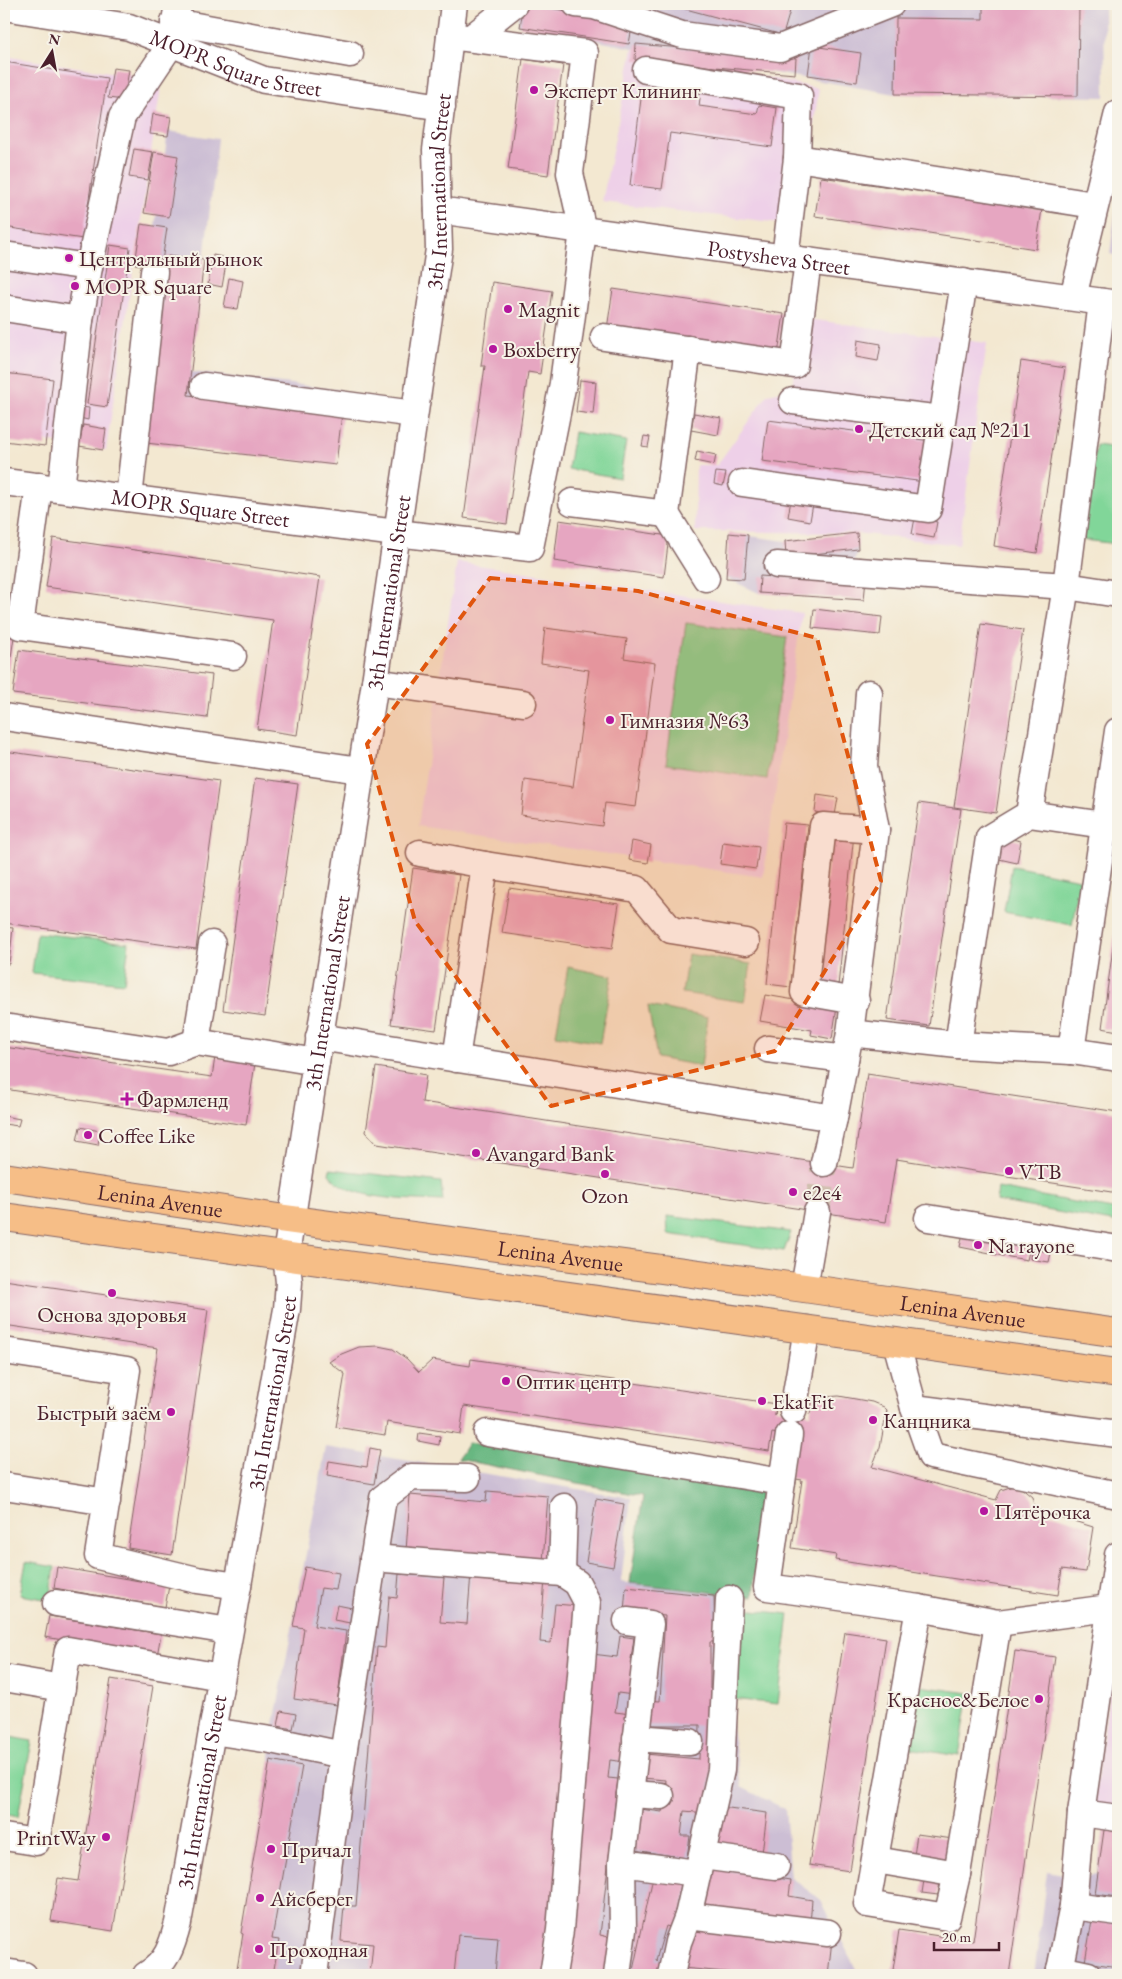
<svg xmlns="http://www.w3.org/2000/svg" width="1122" height="1979" font-family="'EB Garamond',serif">
	<style>
		.built { fill: #eed0e8 }
		.industrial { fill: #ccbed4 }
		.green { fill: #81d699; stroke: #667a62 }
		.forest { fill: #68b781; stroke: #596b56 }
		.building { fill: #e6a6c1 }
		.lines { fill: none; stroke-linecap: round; stroke-linejoin: round }
		.minor-tunnel { stroke: #d1c0b0; stroke-width: 26; stroke-dasharray: 26 13; stroke-linecap: butt }
		.minor-casing { stroke: #856565; stroke-width: 29 }
		.major-casing { stroke: #856565; stroke-width: 30 }
		.minor { stroke: #fff; stroke-width: 26 }
		.major { stroke: #f6be87; stroke-width: 28 }
		.marked { fill: #e0560e; fill-opacity: 0.2; stroke: #e0560e; stroke-width: 4; stroke-dasharray: 10 6; stroke-linejoin: round }
		.poi-dot { fill: #b5179e; stroke: #f7f3e8; stroke-width: 2 }
		.labels { text-anchor: middle; stroke-width: 4; stroke-linejoin: round; paint-order: stroke }
		.street-label { font-size: 22px; fill: #4a1f2b; stroke: #f7f3e8 }
		.poi-label { font-size: 22px; fill: #4a1f2b; stroke: #f7f3e8; text-anchor: start }
	</style>
	<rect width="100%" height="100%" fill="#f7f3e8"/>
	<filter id="ink" filterUnits="userSpaceOnUse"><feTurbulence type="fractalNoise" baseFrequency=".02" numOctaves="2"/><feDisplacementMap in="SourceGraphic" scale="10" xChannelSelector="R" yChannelSelector="G"/><feConvolveMatrix kernelMatrix="1 2 1 2 8 2 1 2 1" color-interpolation-filters="sRGB"/></filter>
	<filter id="wash" filterUnits="userSpaceOnUse"><feTurbulence type="fractalNoise" baseFrequency=".0096" numOctaves="4" result="noise"/><feDisplacementMap in="SourceGraphic" scale="20" xChannelSelector="R" yChannelSelector="G"/><feGaussianBlur stdDeviation="1.12" result="paint"/><feColorMatrix in="noise" values="0 0 0 0 0 0 0 0 0 0 0 0 0 0 0 0 0 1.4 0 .05"/><feComposite in="paint" operator="in"/></filter>
	<g filter="url(#wash)">
		<rect width="100%" height="100%" fill="#f3e8d1"/>
		<path class="built" d="M633,48L819,89L798,225L602,202Z
			M4,56L162,80L106,450L4,435Z
			M807,319L987,343L959,545L856,533L695,531L696,465H717L768,394L791,389Z
			M457,562L802,613L763,877L418,826Z
			M1118,1632V1832L1090,1828Z"/>
		<path class="industrial" d="M520,4H1104L1105,97L895,94L633,48L518,25Z
			M168,131L218,139L191,372L341,390L342,413L336,465L126,440Z
			M1118,193V256L1110,254Z
			M729,533L785,541L857,533L858,549L849,577L866,579L864,600L759,593L726,578Z
			M326,1447L631,1498L621,1582L719,1594L728,1703L741,1787L785,1809L791,1878L821,1900L859,1975H236L243,1934L241,1933L270,1760L271,1740Z
			M1104,1830L1118,1832V1975H1034L1047,1871L1085,1878L1097,1873Z"/>
		<path class="green" d="M574,432L626,441L620,478L568,469Z
			M1096,445L1118,448V544L1083,540Z
			M686,623L787,637L767,779L666,764Z
			M1012,866L1080,879L1072,925L1004,912Z
			M37,933L129,943L124,983L32,973Z
			M688,954L751,964L745,1002L682,993Z
			M568,967L612,976L600,1043L556,1035Z
			M648,1006L708,1017L701,1066L657,1058Z
			M330,1169L441,1182L443,1201C410,1199 350,1202 329,1174Z
			M998,1188L1118,1210V1223L996,1201Z
			M667,1216L791,1232L784,1251L668,1234Z
			M26,1562L55,1567L50,1600L20,1595Z
			M743,1609L789,1614L778,1704L732,1699Z
			M919,1686L969,1693L959,1756L909,1748Z
			M4,1736L32,1741L18,1817L4,1814Z"/>
		<path class="forest" d="M468,1443L762,1485L753,1597L630,1583L643,1496L458,1459Z"/>
		<g id="blocks">
			<path class="building" d="M524,4L633,21L629,44L520,27Z
				M667,4H792L783,35Z
				M983,4H1079L1078,96L895,94L896,18L983,19Z
				M636,44L796,58L795,74L635,60Z
				M812,46L861,53L857,82L808,75Z
				M523,59L563,65L548,175L508,169Z
				M4,62L107,78L83,239L4,227Z
				M113,68L129,70L124,100L108,98Z
				M642,91L700,98L699,106L757,114L759,105L777,108L772,147L670,133L662,189L630,185Z
				M153,114L171,117L168,136L150,134Z
				M134,149L153,152L148,180L129,177Z
				M154,152L178,156L169,217L144,213Z
				M821,177L1042,209L1036,249L815,216Z
				M141,224L167,228L161,268L135,264Z
				M110,245L130,248L107,407L87,404Z
				M213,255L227,258L222,287L208,284Z
				M168,256L204,260L188,395L342,413L336,465L146,443Z
				M229,278L243,281L238,309L224,307Z
				M492,282L552,291L540,374L528,372L507,524L464,518L485,366H481Z
				M613,289L784,314L778,354L607,329Z
				M858,340L881,344L878,361L856,357Z
				M1021,361L1065,368L1037,553L994,546Z
				M4,373L53,379L45,446L4,441Z
				M580,380L596,382L593,414L576,412Z
				M81,407L89,408L88,420L80,418Z
				M694,413L721,418L718,435L691,430Z
				M768,420L931,441L925,482L762,461Z
				M83,425L106,429L103,450L79,446Z
				M644,436L650,437L648,447L642,446Z
				M697,451L716,455L714,465L695,461Z
				M716,472L726,473L723,486L714,484Z
				M791,500L813,504L810,521L788,517Z
				M915,518L937,522L934,538L912,534Z
				M559,520L669,536L664,577L554,561Z
				M729,533L748,535L744,579L726,578Z
				M857,533L858,549L786,557L785,541Z
				M53,538L320,577L297,735L257,729L273,620L46,587Z
				M760,576L849,582L866,579L864,600L759,593Z
				M814,609L882,617L880,635L812,628Z
				M981,624L1023,630L996,813L954,807Z
				M545,628L627,639L624,658L655,663L636,807L605,803L602,826L521,815L525,780L573,787L589,670L541,663Z
				M4,636L14,637L9,671L4,670Z
				M19,650L212,675L207,718L13,694Z
				M4,751L219,781L196,949L4,923Z
				M255,778L298,784L265,1016L223,1010Z
				M817,795L838,798L835,815L815,812Z
				M919,803L961,809L929,1026L887,1020Z
				M784,823L808,825L791,987L767,984Z
				M831,832L854,834L838,986L816,984Z
				M1002,837L1021,841L1017,863L999,859Z
				M632,841L651,845L648,863L629,860Z
				M723,842L759,847L756,869L720,864Z
				M413,868L459,875L436,1030L391,1024Z
				M509,888L619,904L612,949L502,933Z
				M1117,918H1118V1031L1102,1028Z
				M4,927L13,928L9,964L4,963Z
				M765,995L837,1007L832,1039L811,1035L812,1030L760,1021Z
				M4,1047L212,1077L215,1057L255,1063L246,1125L4,1089Z
				M376,1067L426,1075L422,1102L853,1168L867,1074L1118,1112V1193L896,1159L886,1222L377,1144L366,1132Z
				M4,1116L20,1119L18,1126L4,1124Z
				M80,1127L100,1131L98,1145L77,1141Z
				M963,1233L993,1239L990,1253L960,1247Z
				M994,1241L1030,1247L1027,1260L992,1254Z
				M1032,1245L1052,1248L1049,1262L1030,1259Z
				M4,1280L208,1310L172,1555L128,1548L158,1348L4,1325Z
				M378,1346L393,1349L407,1359L419,1372L432,1360L470,1366L471,1359L776,1404L775,1416L776,1408L810,1414L813,1398L839,1396L872,1402L884,1407L887,1410L880,1447L872,1467L996,1500L1001,1490L1013,1486L1020,1487L1032,1497L1035,1509L1093,1527L1086,1572L1062,1569L1058,1595L835,1560L836,1555L792,1548L802,1480L790,1478L797,1437L772,1433L769,1451L464,1406L460,1434L387,1422L385,1435L336,1427L345,1374L329,1362L339,1355L359,1347Z
				M419,1433L440,1436L439,1445L418,1441Z
				M370,1448L380,1450L374,1484L327,1476L329,1461L367,1467Z
				M487,1491L548,1496L543,1562L406,1551L410,1495L486,1502Z
				M596,1499L624,1504L613,1567L586,1562Z
				M57,1567L169,1586L165,1607L54,1588Z
				M305,1567L339,1573L336,1590L321,1588L314,1626L346,1631L337,1705L294,1699L304,1628L293,1626Z
				M471,1573L545,1579L540,1642L551,1643L555,1604L579,1606L549,1975H495L498,1938L458,1935L454,1975H370L373,1944L341,1941L344,1906H356L377,1647L385,1648L389,1597L397,1598L399,1574L444,1577L440,1622L467,1624Z
				M626,1587L714,1596L715,1642H710V1689H718L707,1813L684,1811L681,1836H690L687,1858L634,1850L640,1809L662,1812L666,1780L642,1778L645,1754L699,1759L700,1725H645L646,1700L660,1701L665,1616L624,1612Z
				M337,1605L352,1608L350,1623L334,1620Z
				M49,1616L161,1634L157,1656L45,1637Z
				M845,1632L886,1638L850,1871L809,1865Z
				M620,1636L634,1638L631,1659L638,1660L633,1695L618,1693L615,1712L631,1714L625,1762L610,1760L608,1778L618,1779L600,1935L613,1938L608,1975H561L592,1654L617,1657Z
				M1015,1651L1055,1657L1009,1975H929L893,1970L899,1930L973,1941Z
				M111,1679L153,1686L113,1931L51,1921L58,1878L78,1881Z
				M281,1711L296,1714L293,1729L278,1726Z
				M270,1760L302,1766L272,1939L279,1940L273,1975H236L243,1934L241,1933Z
				M721,1807L767,1813L762,1853L716,1848Z
				M1104,1830L1118,1832V1897L1095,1894Z
				M917,1834L953,1839L950,1861L914,1856Z
				M707,1868L791,1880L789,1896L812,1900L810,1923L699,1908Z
				M925,1874L941,1876L938,1895L922,1893Z
				M653,1877L689,1883L677,1929L666,1926L656,1960L667,1963L664,1975H632Z
				M1092,1920L1118,1924V1967L1085,1962Z
				M688,1926L832,1940L828,1975H756L683,1968Z"/>
		</g>
	</g>
	<g filter="url(#ink)">
		<use href="#blocks" fill-opacity="0" stroke="#856565" stroke-width="1"/>
		<g class="lines">
			<path class="minor-tunnel" d="M817,1212L824,1163"/>
			<g class="minor-casing">
				<g id="minor">
					<path d="M576,4L594,6L682,35L780,48L891,4"/>
					<path id="s1" d="M4,7L129,27L264,80L442,107"/>
					<path d="M174,22L350,54"/>
					<path d="M471,38L514,4"/>
					<path d="M646,70L799,96L797,158L785,258"/>
					<path d="M797,158L1094,205"/>
					<path id="s2" d="M438,210L1118,304"/>
					<path d="M4,255L89,267L80,320L4,308"/>
					<path d="M89,267L122,117L171,44L178,4"/>
					<path d="M1073,297L1118,113"/>
					<path d="M604,337L794,365L808,261"/>
					<path d="M204,386L414,414"/>
					<path d="M793,401L942,419"/>
					<path id="s3" d="M4,482L396,533L530,548L563,383L583,231L570,173L585,53L450,36"/>
					<path d="M742,483L928,509L964,282"/>
					<path d="M39,486L20,626L233,656"/>
					<path d="M61,489L80,320"/>
					<path d="M129,498L154,272"/>
					<path d="M572,502L666,514L688,349"/>
					<path d="M666,514L706,578"/>
					<path d="M777,565L1066,586L1118,594"/>
					<path d="M375,682L523,703"/>
					<path d="M4,717L360,770"/>
					<path d="M1029,814L1104,825"/>
					<path d="M420,853L485,865"/>
					<path d="M856,1001L804,992L823,826L876,830"/>
					<path d="M4,1027L168,1052L196,1042L316,1062"/>
					<path d="M850,1033L876,830L864,766L869,693"/>
					<path d="M319,1037L834,1118L850,1033L958,1045L1071,1051L1118,1058"/>
					<path d="M196,1042L212,944"/>
					<path d="M958,1045L989,838L1029,814L1066,586L1102,302"/>
					<path d="M768,1049L845,1059"/>
					<path d="M1071,1051L1118,731"/>
					<path d="M456,1059L485,865L637,889L671,930L746,942"/>
					<path d="M824,1163L834,1118"/>
					<path d="M928,1218L1118,1249"/>
					<path d="M804,1288L817,1212"/>
					<path d="M896,1342L914,1408L931,1456L1118,1495"/>
					<path d="M4,1351L127,1370L98,1556L197,1580L238,1586"/>
					<path d="M914,1408L1118,1434"/>
					<path d="M793,1411L807,1329"/>
					<path d="M487,1433L782,1482L767,1587L919,1608L998,1623L1109,1608"/>
					<path d="M782,1482L789,1435"/>
					<path d="M4,1486L107,1502"/>
					<path d="M373,1558L562,1573L577,1583L587,1602L560,1930L553,1975"/>
					<path d="M562,1573L564,1507"/>
					<path d="M56,1603L229,1631"/>
					<path d="M919,1608L867,1904L947,1917L957,1874L998,1623"/>
					<path d="M4,1678L62,1688"/>
					<path d="M212,1731L271,1740L343,1755"/>
					<path d="M636,1738L690,1742"/>
					<path d="M630,1794L661,1796"/>
					<path d="M1081,1813L1118,1818"/>
					<path d="M4,1837L36,1842L68,1650L221,1677"/>
					<path d="M702,1856L776,1866"/>
					<path d="M876,1860L957,1874"/>
					<path d="M622,1863L696,1873"/>
					<path d="M1073,1906L1118,1912"/>
					<path d="M688,1916L828,1933"/>
					<path d="M1060,1969L1088,1975"/>
					<path d="M4,1972L24,1975"/>
					<path id="s4" d="M146,1975C167,1963 172,1946 178,1923L287,1309L289,1282L286,1255L375,682L439,249L436,150L454,4"/>
					<path d="M314,1975L343,1755L383,1498L411,1477L467,1478"/>
					<path d="M617,1975L623,1930L622,1863L650,1624L627,1621"/>
					<path d="M671,1975L678,1942L688,1916L721,1770L729,1599"/>
					<path d="M1059,1975L1073,1906L1081,1813L1118,1555"/>
				</g>
			</g>
			<g class="major-casing">
				<g id="major">
					<path id="s5" d="M4,1177L278,1218L804,1288L1118,1333"/>
					<path d="M4,1217L1118,1373"/>
				</g>
			</g>
			<use href="#minor" class="minor"/>
			<use href="#major" class="major"/>
		</g>
	</g>
	<path class="marked" d="M490,578L638,591L817,638L881,881L775,1051L551,1106L415,921L367,744Z"/>
	<g class="poi-dot">
		<circle cx="534" cy="90" r="5"/>
		<circle cx="69" cy="258" r="5"/>
		<circle cx="75" cy="286" r="5"/>
		<circle cx="508" cy="309" r="5"/>
		<circle cx="493" cy="349" r="5"/>
		<circle cx="859" cy="429" r="5"/>
		<circle cx="610" cy="720" r="5"/>
		<path d="M124.5 1091.5h5v5h5v5h-5v5h-5v-5h-5v-5h5z"/>
		<circle cx="88" cy="1135" r="5"/>
		<circle cx="476" cy="1153" r="5"/>
		<circle cx="1009" cy="1171" r="5"/>
		<circle cx="605" cy="1174" r="5"/>
		<circle cx="793" cy="1192" r="5"/>
		<circle cx="978" cy="1245" r="5"/>
		<circle cx="112" cy="1293" r="5"/>
		<circle cx="506" cy="1381" r="5"/>
		<circle cx="762" cy="1401" r="5"/>
		<circle cx="171" cy="1412" r="5"/>
		<circle cx="873" cy="1420" r="5"/>
		<circle cx="984" cy="1511" r="5"/>
		<circle cx="1039" cy="1699" r="5"/>
		<circle cx="106" cy="1837" r="5"/>
		<circle cx="271" cy="1849" r="5"/>
		<circle cx="260" cy="1898" r="5"/>
		<circle cx="259" cy="1949" r="5"/>
	</g>
	<g class="labels">
		<g class="street-label">
			<text dy="8" stroke="none"><textPath href="#s1" startOffset="240">MOPR Square Street</textPath></text>
			<text dy="8" stroke="none"><textPath href="#s4" startOffset="1816">3th International Street</textPath></text>
			<text dy="8" stroke="none"><textPath href="#s2" startOffset="344">Postysheva Street</textPath></text>
			<text dy="8" stroke="none"><textPath href="#s3" startOffset="198">MOPR Square Street</textPath></text>
			<text dy="8" stroke="none"><textPath href="#s4" startOffset="1411">3th International Street</textPath></text>
			<text dy="8" stroke="none"><textPath href="#s4" startOffset="1006">3th International Street</textPath></text>
			<text dy="8" stroke="none"><textPath href="#s5" startOffset="158">Lenina Avenue</textPath></text>
			<text dy="8" stroke="none"><textPath href="#s5" startOffset="562">Lenina Avenue</textPath></text>
			<text dy="8" stroke="none"><textPath href="#s5" startOffset="968">Lenina Avenue</textPath></text>
			<text dy="8" stroke="none"><textPath href="#s4" startOffset="601">3th International Street</textPath></text>
			<text dy="8" stroke="none"><textPath href="#s4" startOffset="196">3th International Street</textPath></text>
		</g>
		<g class="poi-label">
			<text x="544" y="98">Эксперт Клининг</text>
			<text x="79" y="266">Центральный рынок</text>
			<text x="85" y="294">MOPR Square</text>
			<text x="518" y="317">Magnit</text>
			<text x="503" y="357">Boxberry</text>
			<text x="869" y="437">Детский сад №211</text>
			<text x="620" y="728">Гимназия №63</text>
			<text x="137" y="1107">Фармленд</text>
			<text x="98" y="1143">Coffee Like</text>
			<text x="486" y="1161">Avangard Bank</text>
			<text x="1019" y="1179">VTB</text>
			<text x="803" y="1200">е2е4</text>
			<text x="605" y="1203" text-anchor="middle">Ozon</text>
			<text x="988" y="1253">Na rayone</text>
			<text x="112" y="1322" text-anchor="middle">Основа здоровья</text>
			<text x="516" y="1389">Оптик центр</text>
			<text x="772" y="1409">EkatFit</text>
			<text x="161" y="1420" text-anchor="end">Быстрый заём</text>
			<text x="883" y="1428">Канцника</text>
			<text x="994" y="1519">Пятёрочка</text>
			<text x="1029" y="1707" text-anchor="end">Красное&amp;Белое</text>
			<text x="96" y="1845" text-anchor="end">PrintWay</text>
			<text x="281" y="1857">Причал</text>
			<text x="270" y="1906">Айсберег</text>
			<text x="269" y="1957">Проходная</text>
		</g>
	</g>
	<rect width="1122" height="1979" fill="none" stroke="#f7f3e8" stroke-width="20"/>
	<g transform="translate(52 52) rotate(11)" stroke="#f7f3e8" stroke-width="4" paint-order="stroke">
	<path d="M0-4L9 19L0 12L-9 19Z" fill="#4a1f2b"/>
	<text y="-8" font-size="14" font-weight="bold" text-anchor="middle" fill="#4a1f2b">N</text>
	</g>
	<path d="M934 1942v8h65v-8" fill="none" stroke="#4a1f2b" stroke-width="2.5"/>
	<text x="942" y="1942" font-size="15" fill="#4a1f2b" stroke="#f7f3e8" stroke-width="4" paint-order="stroke">20 m</text>
</svg>
